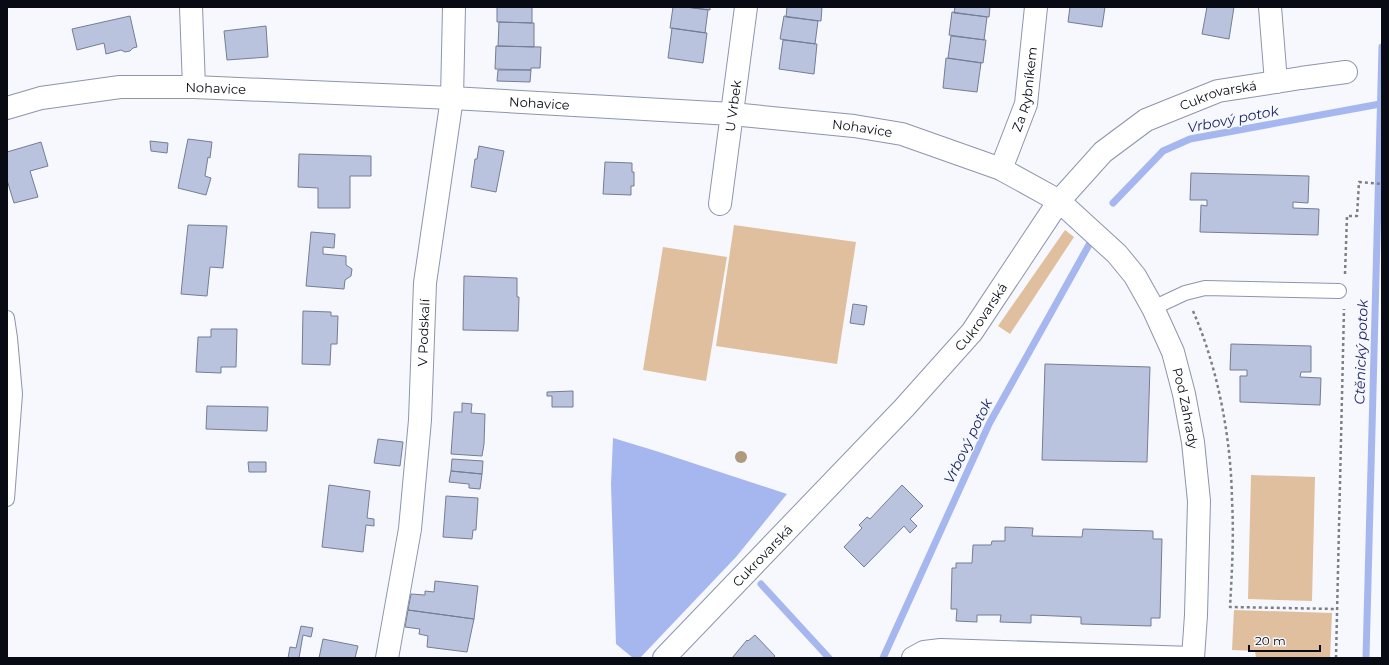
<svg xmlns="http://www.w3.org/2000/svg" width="1389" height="665" font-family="Montserrat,sans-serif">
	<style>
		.green { fill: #e0bf9e }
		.water { fill: #a5b7ee }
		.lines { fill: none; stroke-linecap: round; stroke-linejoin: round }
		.stream { stroke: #a5b7ee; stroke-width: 7 }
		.building { fill: #bac3de; stroke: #757d96 }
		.lane-casing { stroke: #8d95ae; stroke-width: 16 }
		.street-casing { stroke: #8d95ae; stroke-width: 24 }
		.secondary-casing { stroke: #8d95ae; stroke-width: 24 }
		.path { stroke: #7d7f87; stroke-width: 2.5; stroke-dasharray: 3 3; stroke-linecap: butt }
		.lane { stroke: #fff; stroke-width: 14 }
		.street { stroke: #fff; stroke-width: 22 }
		.secondary { stroke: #fff; stroke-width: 22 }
		.tree { fill: #b0997d }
		.labels { text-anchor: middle; stroke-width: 3; stroke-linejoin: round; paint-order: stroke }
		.street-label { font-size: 13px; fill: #080b14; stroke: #f6f8fd }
		.water-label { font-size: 14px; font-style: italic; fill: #1b2665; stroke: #f6f8fd }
	</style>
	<rect width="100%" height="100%" fill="#f6f8fd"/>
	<path class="green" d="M734,225L856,242L837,364L716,346Z
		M1065,230L1074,237L1010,334L998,326Z
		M663,247L727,257L706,381L643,370Z
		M1251,475L1315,477L1312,601L1248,599Z
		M1234,610L1332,613L1330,658H1256L1255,651L1232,650Z"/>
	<path class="water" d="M613,438L656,451L787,494L736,557L640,658H633L616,644L611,484Z"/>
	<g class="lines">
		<path class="stream" d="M1113,203L1163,151L1190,139L1380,104
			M761,584L829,658
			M883,658L989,424L1090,243
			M1366,658L1382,47"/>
	</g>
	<path class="building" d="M497,7H532V23L497,22Z
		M673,7H686L708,10L705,33L670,28Z
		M686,7H710V10Z
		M787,7H822L821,21L786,17Z
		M955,7H990L989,17L954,13Z
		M1070,7H1105L1102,27L1068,22Z
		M1207,7H1234L1229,39L1202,34Z
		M952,12L987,17L984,40L949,35Z
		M130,16L137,47L133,48L130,51L125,52L121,50L106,54L104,43L77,50L72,29Z
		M784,16L818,21L815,44L780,39Z
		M499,22L534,23V47L498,46Z
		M266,26L268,57L227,60L224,31Z
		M672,28L707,33L703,63L668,58Z
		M951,36L986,40L983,63L948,58Z
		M783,40L817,44L814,74L779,69Z
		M496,46L541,47L540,68H531V70L495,69Z
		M946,58L981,63L977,92L943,88Z
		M498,70H531L530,82L497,81Z
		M188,139L212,142L210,158L208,157L205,176L211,178L206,195L178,188Z
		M150,141L168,143L167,153L151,151Z
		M41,142L48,166L30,171L38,197L14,203L7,180V152Z
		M479,146L504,151L496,192L471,187L475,159H477Z
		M299,154L371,156V176H350V208H318V188L298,187Z
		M605,162L632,163V172H634V186H631V195L603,194Z
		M1191,173L1309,176L1308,203L1293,202V208L1319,209L1318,235L1200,232L1201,205L1207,206V200H1190Z
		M188,225L227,226L223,268L210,267L207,296L181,294Z
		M311,232L335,234L334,248L323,247V254L346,256V265L352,269L351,276L345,280L344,289L306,286Z
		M464,276L517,278V297H519L518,331L463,330Z
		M853,304L867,306L864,325L850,323Z
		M303,311L331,312V316H338L337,344H331L330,365L302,364Z
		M211,329H237L236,367H221V373L196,372L198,337H211Z
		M1231,344L1311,346V372H1301L1300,377L1321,378L1320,405L1240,402V376H1247V370H1230Z
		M1045,364L1150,367L1147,462L1042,460Z
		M573,391V407H552V396H547V392Z
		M462,403L472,404L471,413L485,414L484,444L482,456L451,454L454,412H462Z
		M207,406L268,407L267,431L206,429Z
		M378,439L403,442L400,466L374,463Z
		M452,459L483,461L482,474L451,471Z
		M248,462H266V472H249Z
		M451,471L482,474L480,489L469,488V484L449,482Z
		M329,485L370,491L367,518L374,519V526L366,525L363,552L322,547Z
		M902,485L923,506L910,519L917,526L910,533L904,526L864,567L844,547L862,528L859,525L867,517L870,519Z
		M446,496L478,498L476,530H473L472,539L443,537Z
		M1005,527L1033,528L1032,536L1082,537L1083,529L1153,531V539H1162L1160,618H1151V626L1081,624V617L1031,615V623L1000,622L1001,615H977V622L956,621L957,609H951L952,568H956V563H972L973,545H991L992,541H1005Z
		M435,581L478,586L474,619L408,610L411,594L425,595V591L434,592Z
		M408,610L474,619L467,652L427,647L428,636L419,634L420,629L405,627Z
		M301,626L313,628L311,637L303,635L299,658H288L290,647L296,648Z
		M755,635L775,656L773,658H732L747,640L748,641Z
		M323,639L358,646L355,658H319Z"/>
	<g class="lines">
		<g class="lane-casing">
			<path id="lane" d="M1153,308L1185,293L1205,288L1339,291
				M7,318L10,338L15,394L7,499"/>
		</g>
		<g class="street-casing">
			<g id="street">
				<path d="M191,7L194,87"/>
				<path d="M1270,7L1276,82"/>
				<path id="s1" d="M7,108L41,98L120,87H194L452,98L732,114L854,126L902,134L1001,169L1059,201L1117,254L1135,276L1153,308L1173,352L1184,394L1193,442L1199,501L1196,615L1193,658"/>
				<path id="s2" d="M1001,169L1026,104L1036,7"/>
				<path id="s3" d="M720,204L746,7"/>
				<path id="s4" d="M387,658L410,529L420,420L425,283L452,98L454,7"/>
				<path d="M913,658L924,652L941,650L1193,658"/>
			</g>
		</g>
		<g class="secondary-casing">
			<g id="secondary">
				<path id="s5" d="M664,658L904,408L972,332L1059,201L1103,152L1146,120L1218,91L1301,78L1346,72"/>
			</g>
		</g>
		<path class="path" d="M1345,274L1347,216H1357L1359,182L1382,184
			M1193,311C1218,368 1231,438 1232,500C1234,536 1232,571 1230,607L1337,609
			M1336,658L1344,309"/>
		<use href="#lane" class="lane"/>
		<use href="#street" class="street"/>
		<use href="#secondary" class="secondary"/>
	</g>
	<circle class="tree" cx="741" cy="457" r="6"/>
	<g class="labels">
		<g class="street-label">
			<text dy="5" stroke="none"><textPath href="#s1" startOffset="211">Nohavice</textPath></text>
			<text dy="5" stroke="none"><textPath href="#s2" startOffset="84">Za Rybníkem</textPath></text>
			<text dy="5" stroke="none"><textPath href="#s5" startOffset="802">Cukrovarská</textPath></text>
			<text dy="5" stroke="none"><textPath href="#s1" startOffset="535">Nohavice</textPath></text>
			<text dy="5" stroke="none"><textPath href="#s3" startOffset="99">U Vrbek</textPath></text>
			<text dy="5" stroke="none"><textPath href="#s1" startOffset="859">Nohavice</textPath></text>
			<text dy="5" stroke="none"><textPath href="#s5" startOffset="466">Cukrovarská</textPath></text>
			<text dy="5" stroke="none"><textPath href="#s4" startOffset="328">V Podskalí</textPath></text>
			<text dy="5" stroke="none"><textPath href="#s1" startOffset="1320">Pod Zahrady</textPath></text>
			<text dy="5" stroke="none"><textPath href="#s5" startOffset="142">Cukrovarská</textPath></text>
		</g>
		<g class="water-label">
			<text transform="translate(1233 119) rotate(-11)" y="5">Vrbový potok</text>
			<text transform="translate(1361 352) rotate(-88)" y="5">Ctěnický potok</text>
			<text transform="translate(968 441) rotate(-64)" y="5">Vrbový potok</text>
		</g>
	</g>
	<rect width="1389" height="665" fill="none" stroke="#080b14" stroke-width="16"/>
	<path d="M1249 645v6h71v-6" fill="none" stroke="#080b14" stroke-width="2"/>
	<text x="1255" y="645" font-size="12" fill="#080b14" stroke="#f6f8fd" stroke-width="3" paint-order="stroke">20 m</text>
</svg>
